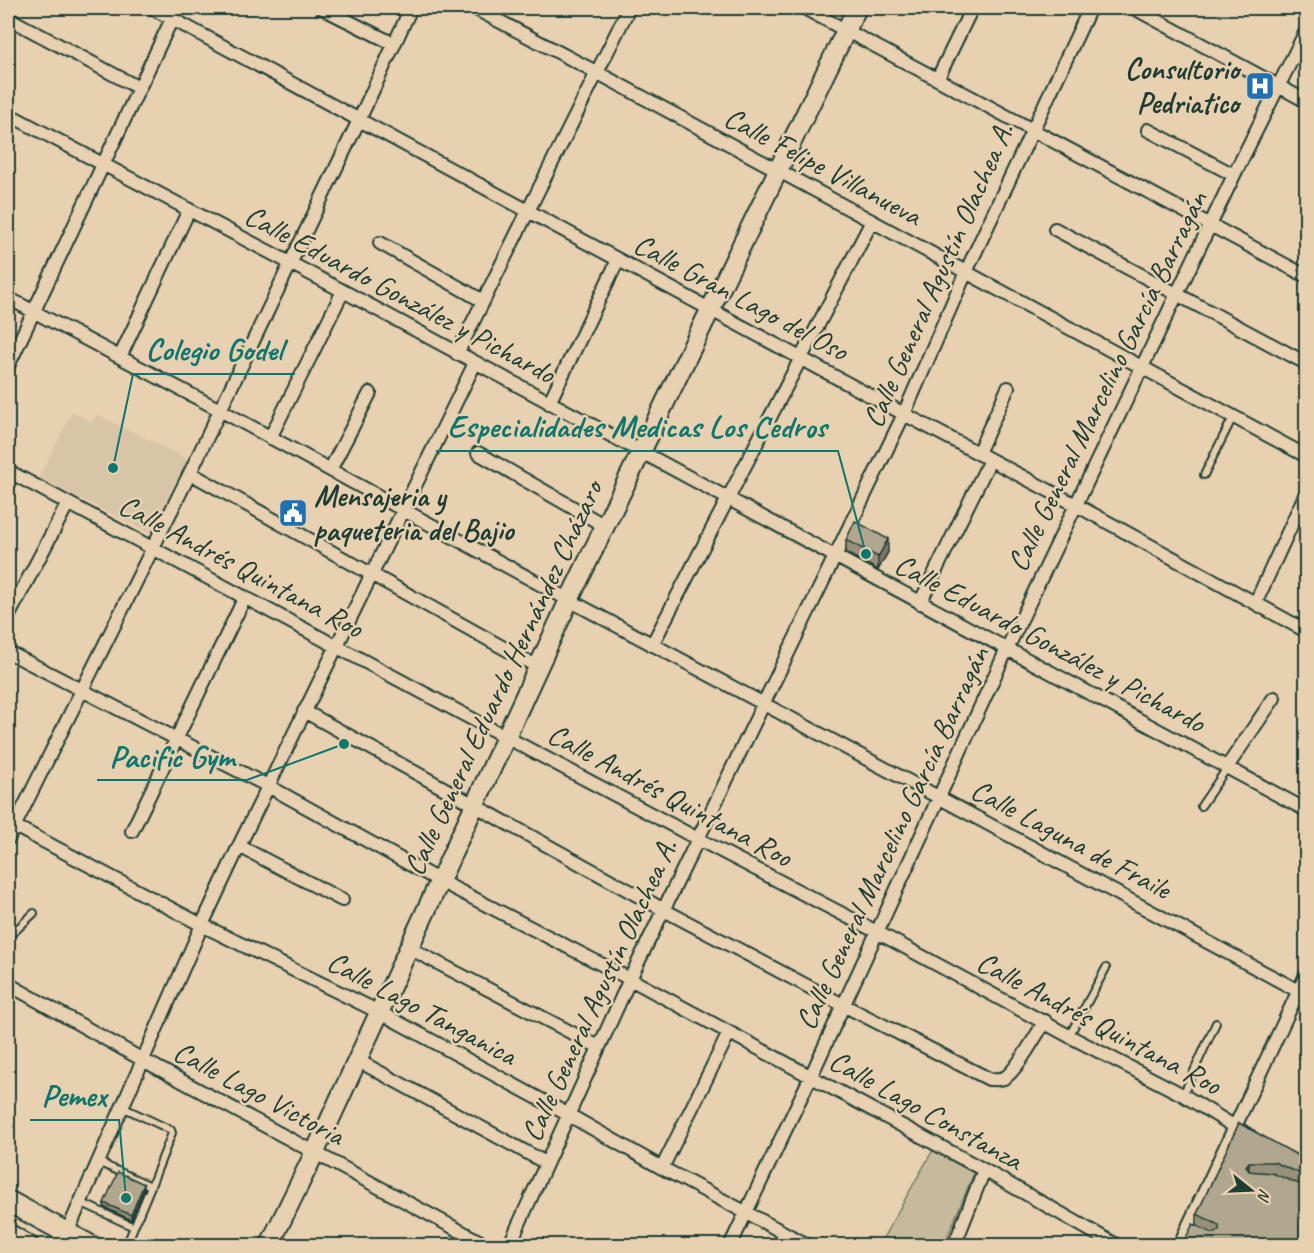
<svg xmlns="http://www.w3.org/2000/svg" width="1314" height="1253" font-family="Caveat,sans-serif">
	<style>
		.built { fill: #d8c4a6 }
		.green { fill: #c7b99c; stroke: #737b68; stroke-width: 1.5 }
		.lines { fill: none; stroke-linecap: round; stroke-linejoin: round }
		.service-casing { stroke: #1f3d34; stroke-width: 10 }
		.minor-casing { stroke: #1f3d34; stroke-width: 16 }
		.secondary-casing { stroke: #1f3d34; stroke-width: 22 }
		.primary-casing { stroke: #1f3d34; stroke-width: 24 }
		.service { stroke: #e8d1b1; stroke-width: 6 }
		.minor { stroke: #e8d1b1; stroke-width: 12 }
		.secondary { stroke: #e8d1b1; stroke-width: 18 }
		.primary { stroke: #e8d1b1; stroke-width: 20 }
		.wall { fill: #98907a; stroke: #1f3d34; stroke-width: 1.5 }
		.shaded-wall { fill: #7c7563; stroke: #1f3d34; stroke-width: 1.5 }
		.building { fill: #b1a78e; stroke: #1f3d34; stroke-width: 1.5 }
		.labels { text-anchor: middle; stroke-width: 5; stroke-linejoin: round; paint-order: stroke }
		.poi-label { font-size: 30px; font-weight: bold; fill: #1f3d34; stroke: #e8d1b1; text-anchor: end }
		.street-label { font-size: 30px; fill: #1f3d34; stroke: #e8d1b1 }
		.leader { fill: none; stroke: #0f766e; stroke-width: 2 }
		.callout-dot { fill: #0f766e; stroke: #e8d1b1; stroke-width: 2 }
		.callout-label { font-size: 32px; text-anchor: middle; font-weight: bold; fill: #0f766e; stroke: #e8d1b1; stroke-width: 5; stroke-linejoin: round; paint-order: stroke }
	</style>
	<rect width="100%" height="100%" fill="#e8d1b1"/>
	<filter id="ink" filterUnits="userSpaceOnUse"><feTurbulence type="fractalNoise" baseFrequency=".0167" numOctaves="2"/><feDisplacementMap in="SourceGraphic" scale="12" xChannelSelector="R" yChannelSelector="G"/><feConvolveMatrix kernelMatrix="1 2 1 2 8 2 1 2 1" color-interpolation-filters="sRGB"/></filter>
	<g filter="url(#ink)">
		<path class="built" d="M72,412L92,422L97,414L187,459L150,533L39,478Z"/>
		<path class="green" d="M933,1150L974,1173L944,1245H879Z"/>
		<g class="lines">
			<g class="service-casing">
				<path id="service" d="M1204,475L1233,417
					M1201,806L1227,768
					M8,936L15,931L34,913
					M1069,1036L1106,968
					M1183,1095L1216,1023
					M98,1162L151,1186L172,1133L171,1130L122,1107
					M80,1202L134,1227
					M126,1246L151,1186"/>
			</g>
			<g class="minor-casing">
				<path id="minor" d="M152,8L904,414L1076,505L1306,631
					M322,8L394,44
					M474,8L598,73L1306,456
					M804,8L1306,276
					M1134,8L1306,101
					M8,18L139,88
					M938,78L972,8
					M8,114L343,291L1306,810
					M1148,130L1234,175
					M1055,229L1302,361
					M380,243L483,301
					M8,298L220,410L569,600L940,798L1306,995
					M457,354L629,8
					M120,357L189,210
					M8,366L177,8
					M549,403L618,260
					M270,438L343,291
					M478,453L605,526
					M978,453L1008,388
					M330,470L370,393
					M8,471L506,737L698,839L877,932L1069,1036L1183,1095L1250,1136
					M190,473L538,667
					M1256,602L1306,493
					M920,603L990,460
					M8,617L68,503
					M652,645L872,221
					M8,652L268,786L440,881L630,979L984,1170L1118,1246
					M304,711L664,910L843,1005L989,1079C994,1079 999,1080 1004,1078C1015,1073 1037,1034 1045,1021
					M1227,767L1274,698
					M9,823L202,925L379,1012L569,1115L662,1168L809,1246
					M132,831L245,597
					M8,839L190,473L359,120L411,8
					M239,846L342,900
					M409,948L599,1047
					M8,984L143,1060L488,1246
					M357,1060L546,1163
					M662,1168L729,1033
					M67,1233L202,925L239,846L475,363
					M509,1246L630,979L904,414L966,272L1090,8
					M730,1246L811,1076L1007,649L1234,175L1306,31
					M954,1246L984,1170
					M1179,1246L1306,975"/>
			</g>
			<g class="secondary-casing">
				<path id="secondary" d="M269,1246L315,1152L569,600L857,8"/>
			</g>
			<g class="primary-casing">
				<path id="primary" d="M8,1201L91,1246
					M8,1234L28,1246"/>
			</g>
			<use href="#service" class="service"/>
			<use href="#minor" class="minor"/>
			<use href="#secondary" class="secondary"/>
			<use href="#primary" class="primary"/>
		</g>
		<path class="wall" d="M846,540L888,552L878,570L846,553Z
			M1239,1123L1306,1160V1183L1302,1184V1185L1306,1245H1182L1197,1226V1214Z
			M144,1189L131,1220L104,1207V1203Z"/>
		<path class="shaded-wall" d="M888,539V552L878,570V557Z
			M1249,1162V1179L1246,1166Z
			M1306,1166V1183L1302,1184L1299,1190V1173L1302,1167Z
			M144,1184V1189L131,1220V1215Z"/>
		<path class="building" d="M855,521L888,539L878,557L846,540Z
			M1239,1123L1306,1160V1166L1302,1167L1299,1173L1274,1162H1249L1246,1166L1249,1171L1272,1173L1306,1187V1186V1245H1182L1193,1224L1212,1233H1216L1219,1230V1226L1217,1224L1197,1214Z
			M118,1172L144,1184L131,1215L104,1203Z"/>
	</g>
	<defs>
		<g id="hospital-square" transform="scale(1.5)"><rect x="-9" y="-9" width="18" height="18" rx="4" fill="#1f6fb2" stroke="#e8d1b1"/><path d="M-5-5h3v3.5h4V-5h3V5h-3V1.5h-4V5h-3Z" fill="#fff"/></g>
		<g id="civic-square" transform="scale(1.5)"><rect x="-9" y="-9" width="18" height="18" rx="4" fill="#1f6fb2" stroke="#e8d1b1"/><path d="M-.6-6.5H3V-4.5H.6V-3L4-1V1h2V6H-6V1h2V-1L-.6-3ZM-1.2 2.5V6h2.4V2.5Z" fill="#fff"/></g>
	</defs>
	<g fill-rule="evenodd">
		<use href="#hospital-square" x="1260" y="86"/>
		<use href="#civic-square" x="293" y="513"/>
	</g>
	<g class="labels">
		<g class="poi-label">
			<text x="1239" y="79">Consultorio<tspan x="1239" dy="34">Pedriatico</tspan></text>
			<text x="314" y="506" text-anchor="start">Mensajeria y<tspan x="314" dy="34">paqueteria del Bajio</tspan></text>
		</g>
		<g class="street-label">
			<text transform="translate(823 166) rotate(28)" y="10">Calle Felipe Villanueva</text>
			<text transform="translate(938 275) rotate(-66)" y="10">Calle General Agustín Olachea A.</text>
			<text transform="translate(400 294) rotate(28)" y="10">Calle Eduardo González y Pichardo</text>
			<text transform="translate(741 297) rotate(28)" y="10">Calle Gran Lago del Oso</text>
			<text transform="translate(1107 381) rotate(-64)" y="10">Calle General Marcelino García Barragán</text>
			<text transform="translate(241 566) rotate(28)" y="10">Calle Andrés Quintana Roo</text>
			<text transform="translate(1050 643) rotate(28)" y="10">Calle Eduardo González y Pichardo</text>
			<text transform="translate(503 678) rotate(-65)" y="10">Calle General Eduardo Hernández Cházaro</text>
			<text transform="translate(670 795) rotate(28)" y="10">Calle Andrés Quintana Roo</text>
			<text transform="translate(892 838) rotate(-65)" y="10">Calle General Marcelino García Barragán</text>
			<text transform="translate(1071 839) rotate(28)" y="10">Calle Laguna de Fraile</text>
			<text transform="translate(599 990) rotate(-65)" y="10">Calle General Agustín Olachea A.</text>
			<text transform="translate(422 1008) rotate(28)" y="10">Calle Lago Tanganica</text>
			<text transform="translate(1099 1023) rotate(28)" y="10">Calle Andrés Quintana Roo</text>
			<text transform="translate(259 1093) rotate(28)" y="10">Calle Lago Victoria</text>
			<text transform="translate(926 1110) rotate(29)" y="10">Calle Lago Constanza</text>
		</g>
	</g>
	<path class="leader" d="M113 468L133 374H295M866 554L838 451H436M344 744L247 780H97M126 1198L119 1120H30"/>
	<g class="callout-dot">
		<circle cx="113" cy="468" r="6"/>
		<circle cx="866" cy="554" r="6"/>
		<circle cx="344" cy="744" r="6"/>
		<circle cx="126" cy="1198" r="6"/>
	</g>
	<g class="callout-label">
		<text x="214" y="360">Colegio Godel</text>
		<text x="637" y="437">Especialidades Medicas Los Cedros</text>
		<text x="172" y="767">Pacific Gym</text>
		<text x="74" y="1106">Pemex</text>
	</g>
	<rect width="1314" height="1253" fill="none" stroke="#e8d1b1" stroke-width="30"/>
	<rect x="15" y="15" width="1284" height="1223" fill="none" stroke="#1f3d34" stroke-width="2" filter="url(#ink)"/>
	<g transform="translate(1251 1190) rotate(108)" stroke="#e8d1b1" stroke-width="4.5" paint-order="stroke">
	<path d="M0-4.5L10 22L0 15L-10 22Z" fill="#1f3d34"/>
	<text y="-9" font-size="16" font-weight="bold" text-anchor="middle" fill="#1f3d34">N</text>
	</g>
</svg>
